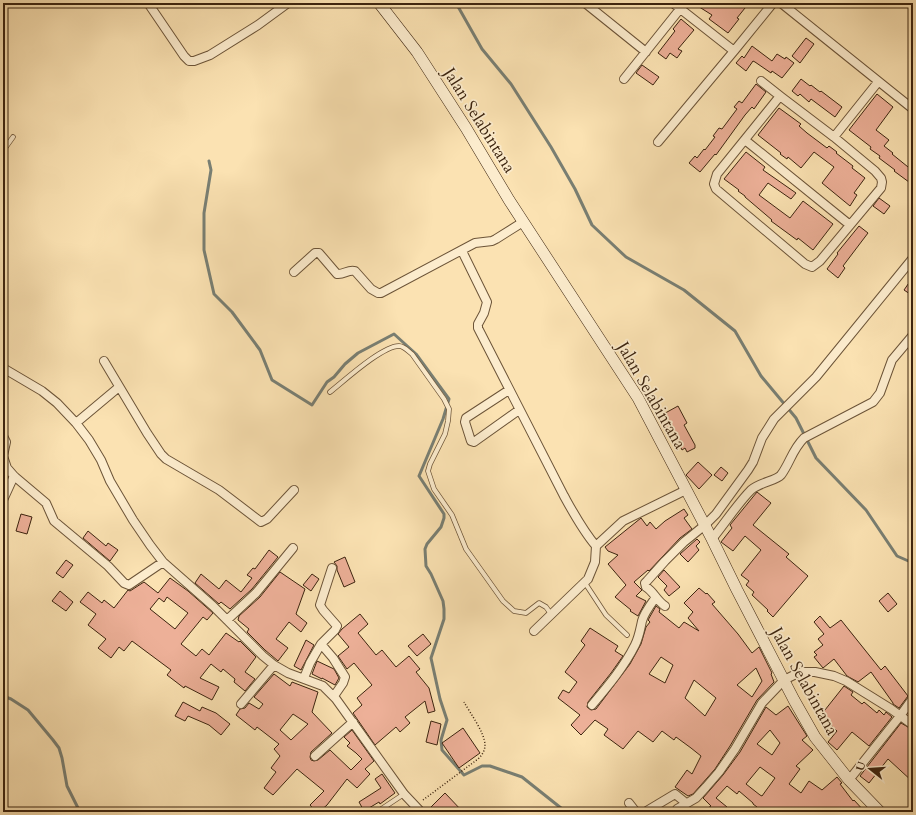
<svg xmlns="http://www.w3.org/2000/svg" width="916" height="815" font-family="Cardo,serif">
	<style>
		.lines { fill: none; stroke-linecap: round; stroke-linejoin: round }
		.stream { stroke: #797f73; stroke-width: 3 }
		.building { fill: #edb098; stroke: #3c240f; fill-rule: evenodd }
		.lane-casing { stroke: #6c5438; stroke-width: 5.5 }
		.street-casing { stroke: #6c5438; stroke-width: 10 }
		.secondary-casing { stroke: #3c240f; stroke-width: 12 }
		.path { stroke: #3c240f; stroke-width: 1.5; stroke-dasharray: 1 2; stroke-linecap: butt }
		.lane { stroke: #fceccd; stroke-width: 4 }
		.street { stroke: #fceccd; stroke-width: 8 }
		.secondary { stroke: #fceccd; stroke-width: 11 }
		.labels { text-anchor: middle; stroke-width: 3.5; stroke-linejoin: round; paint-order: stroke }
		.street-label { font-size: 17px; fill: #3c240f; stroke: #fceccd }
	</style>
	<rect width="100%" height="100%" fill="#fbe2b2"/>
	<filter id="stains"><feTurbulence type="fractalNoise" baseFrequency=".005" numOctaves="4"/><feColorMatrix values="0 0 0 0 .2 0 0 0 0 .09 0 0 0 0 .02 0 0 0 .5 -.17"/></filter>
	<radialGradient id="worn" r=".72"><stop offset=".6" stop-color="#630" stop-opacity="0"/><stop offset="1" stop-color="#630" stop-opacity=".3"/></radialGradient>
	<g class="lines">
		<path class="stream" d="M456,3L482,49L511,84L551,147L575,189L592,225L626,257L684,290L735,331L761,376L796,418L816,458L866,510L897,556L913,563
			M209,161L211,170L204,213V250L214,294L232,312L260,350L272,380L312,405L327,382L334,377L345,364L358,353L394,334L416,354L449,399L443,419L419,476L444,514V518L441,527L427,544L425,549L426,566L431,574L443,601L444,609V619L431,658L440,699L447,720L441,740L442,750L464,775L482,766H490L522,777L566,812
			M3,696L11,699L28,710L53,740L59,748L62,758L67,786L80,812"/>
	</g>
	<path class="building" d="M693,3H749L737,18L739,19L728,33L709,19L712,15Z
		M681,19L694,30L678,49L682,51L677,58L670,53L666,59L658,53L675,31L673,29Z
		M806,38L814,44L800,63L792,56Z
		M752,46L772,61L777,54L785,59L786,57L794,63L782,78L772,71L771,73L755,62L753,61L746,71L736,63L742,56L744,58Z
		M642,65L659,77L653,85L636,73Z
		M801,79L810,86L811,85L820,92L821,91L842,107L835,117L811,99L809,102L800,94L798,96L792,91Z
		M756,84L766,92L754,109L752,107L745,115L716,155L715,154L700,172L689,163L695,156L697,158L704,149L705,150L715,137L713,136L719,128L722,129L737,109L734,107L739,101L742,103Z
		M877,94L893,107L876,130L889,140L884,146L893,153L892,154L913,171V185L894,171L895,170L879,158L880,156L870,149L871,147L849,130Z
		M779,108L801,124L799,126L807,133L827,148L829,146L837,152L836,153L853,166L852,168L865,178L854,193L857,195L850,206L822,183L834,167L814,152L801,168L788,157L787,159L780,154L781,153L758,135Z
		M746,152L765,167L763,170L796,193L791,199L768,183L759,195L790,218L803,201L833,224L813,250L798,238L797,240L771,221L772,220L745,197V196L738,191L739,190L724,179Z
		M879,198L890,206L884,214L873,206Z
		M859,226L868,233L843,266L845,268L838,278L827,269L838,254L837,253Z
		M913,277V296L904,290Z
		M678,406L687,423L684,425L695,445V448L687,452L685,448L682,450L674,434L669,437L658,417Z
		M698,462L712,475L699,489L686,475Z
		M721,467L728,473L722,481L714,475Z
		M757,492L771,503L753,525L789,554L786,557L808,576L773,617L767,611L768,610L752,595L754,592L746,585L749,581L741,575L761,550L745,536L733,551L721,542L732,528L730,525Z
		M684,509L688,515L684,518L692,529L680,538L649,571L648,570L634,582L642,590L636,596L646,601L638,616L630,611L631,610L615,597L626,585L608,564L618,555L608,551L605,547L641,518L647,526L650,522L656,529L665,521Z
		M21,514L32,517L27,534L16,531Z
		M88,531L106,546L108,543L118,550L110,561L83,538Z
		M697,539L700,542L696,546L699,550L688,562L680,554Z
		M269,550L278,557L252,589L230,609L221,602L219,604L195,583L201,574L219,589L226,580L241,592L252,578L247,575L253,568L255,569Z
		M345,557L355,582L344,587L337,570V566L334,562Z
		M66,560L73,565L63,578L56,573Z
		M664,570L680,587L669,596L664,590L667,586L658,577Z
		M280,572L305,589L296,614L307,623L301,632L289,622L276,639L288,648L278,661L265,650L247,632L249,629L238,620L239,616L260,597Z
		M312,574L319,579L311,591L303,585Z
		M170,578L188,591L213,613L207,620L203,617L181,644L196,656L202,649L209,655L226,633L239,642L240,641L256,657L245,672L255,679L245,691L234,682L235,679L223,669L221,672L211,664L200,678L219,687L212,700L185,686L184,688L167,675L171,670L132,641L124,651L119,647L111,658L98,648L106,639L88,625L96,614L80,602L88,592L102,603L104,600L114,608L128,590L130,591L144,582L158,593ZM167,597L188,613L175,629L150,609L159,598L164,602Z
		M699,588L706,594L707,593L715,602L712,604L738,634L752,653L759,647L772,673L771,674L774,682L757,700L730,746L715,769L693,794L688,796L675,787L687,770L692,774L701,756L691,748L676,737L674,740L662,731L653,742L638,731L623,749L604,735L608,729L595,720L581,735L571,725L580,715L558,698L563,690L569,693L577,682L565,672L585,645L581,641L590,628L618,646L615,651L623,656L611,673L588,702L587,707L591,710L596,709L630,664L641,644L646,627L650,622L648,620L656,606L660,609L659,612L679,628L684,622L699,631L688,618L693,612L684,603ZM661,657L673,665L665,683L649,674ZM756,668L762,681L752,697L737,685ZM694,680L716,698L705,716L685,698Z
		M60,591L73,602L66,611L52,601Z
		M888,593L897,604L888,612L879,601Z
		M360,614L368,624L358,633L376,655L382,650L396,667L409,656L420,669L416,672L429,688L435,711L428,713L425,701L405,717L410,723L400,732L396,727L375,745L353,713L362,705L357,698L372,685L354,663L347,669L338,656L349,647L338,634L342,629Z
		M820,616L830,628L841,620L881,670L885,666L908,696L899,708L893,704V703L871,672L858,682L847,676L834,659L823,668L814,657L817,655L814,652L823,645L818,639L824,634L814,622Z
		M423,634L431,644L417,656L408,646Z
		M306,640L314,645L301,670L294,666Z
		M317,661L334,669L339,678L335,685L322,678V679L312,674Z
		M274,674L290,686L292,682L318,692L312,712L332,733L311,752L310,757L311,760L314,761L318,760L330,750L351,770L362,759L356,753L347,746L350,743L344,737L352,730L374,761L365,769L370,774L357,788L347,779L327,805L319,812H316L310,805L324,791L297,769L273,795L264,788L276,772L271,768L280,756L274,749L279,744L257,727L255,730L236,715L240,709L245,708L249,703L259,709L263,704L254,697ZM293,714L308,724L291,740L280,730Z
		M844,686L853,692L851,695L862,704L864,702L877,713L879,710L884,715L886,712L892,717L869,746L852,732L837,750L828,742L837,731L821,715Z
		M183,702L200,711L202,707L216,713L230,724L221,735L209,725L188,716L185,721L175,716Z
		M788,706L807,736L802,740L813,750L796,766L800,769L789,784L801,793L809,781L822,790L837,777L842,783L840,784L853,801L854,800L865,812H752L757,807L753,804V803L739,791L737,794L727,786L716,798L727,807L723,812H702L711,806L703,798L723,775L740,752L766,707L776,715ZM770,730L780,743L772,755L757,744ZM760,767L775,778L762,796L760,795L746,784Z
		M431,721L441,724L437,745L426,742Z
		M901,723L913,730V782L888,759L869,783L860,776Z
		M463,728L480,753L459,768L442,743Z
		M382,774L395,793L380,804L379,802L364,811L359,802L381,788L375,779Z
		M445,793L463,812H426Z"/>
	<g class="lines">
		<g class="lane-casing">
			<path id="lane" d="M3,151L13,137
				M330,392C344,381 382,346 399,346C404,346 408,351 412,354L444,399L449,409L448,421L445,434L430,464L428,471L434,489L452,515L466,549L503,601L514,611L526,613L539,603L546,607L551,614
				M585,583L606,615L627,635
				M374,812L380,810L404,794"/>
		</g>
		<g class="street-casing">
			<path id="street" d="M148,3L184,56L189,61H194L210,55L258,25L288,3
				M585,3L646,52
				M673,3L734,51L773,3
				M781,3L913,109
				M624,79L680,9
				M761,81L780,96
				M780,96L834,137L875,171L881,178L882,182L881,188L820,261L812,267L805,264L716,189L714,184L717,174Z
				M834,137L878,82
				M745,140L850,225
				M658,142L734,51
				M462,251L487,302L484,313L478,324V328L564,496C574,514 583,531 596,546
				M294,272L315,253H319L337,274C344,275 348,269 355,271L371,289L378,293H381L475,243L492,241L496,239L523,222
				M104,361L147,433L161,454L166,459L219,490L261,522L267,519L294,490
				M3,368L42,391L57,403L76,423L89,440L101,460L110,481L133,520L150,545L163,562L213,606L263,656L274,665L288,673L323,686L336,699L404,794L421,812
				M509,390L466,418L465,422L471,441L474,442L519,410
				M76,423L119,387
				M3,436L6,442L3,456L7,468L14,476L46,503L54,521L108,566L124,583L129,585L163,562
				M3,500L14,476
				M712,539C725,523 738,503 751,490C760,482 776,481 781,475C790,463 792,450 804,438L873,402L880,393L892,360L913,335
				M332,568L320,605L323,610L337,626L335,630L321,644L333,658L345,677L343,683L334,696
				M665,606C657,601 654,592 646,587L645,583L647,581L665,561L684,542L705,525L716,514L748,470L753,462L762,438L774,419L816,377L913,258
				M227,620L256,593L293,548
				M534,631L588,579L595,562L596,546L623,521L686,490
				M304,678L310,663L321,644
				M241,704L274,665
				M592,705C608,686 624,667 635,645C639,637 640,630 642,621C644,613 651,604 656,597
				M315,756L353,722
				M849,780L900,716L913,698
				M629,803L636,812
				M677,809L696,798L706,787L719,772L735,749L762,703L784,680L796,674L802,672H815L834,676L846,681L891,709L913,725
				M645,812L675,794L686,803"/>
		</g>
		<g class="secondary-casing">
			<path id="secondary" d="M379,3L417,52L466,128L509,200L638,398L712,539L737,590L794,700L815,737L849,780L880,812"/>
		</g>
		<path class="path" d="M423,800L478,759C482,755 485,751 485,745C485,733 470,713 464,702"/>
		<use href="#lane" class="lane"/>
		<use href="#street" class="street"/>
		<use href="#secondary" class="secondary"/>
	</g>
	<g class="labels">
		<g class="street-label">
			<text transform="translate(480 120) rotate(58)" y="6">Jalan Selabintana</text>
			<text transform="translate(652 395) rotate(60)" y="6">Jalan Selabintana</text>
			<text transform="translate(805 681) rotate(61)" y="6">Jalan Selabintana</text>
		</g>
	</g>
	<rect width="916" height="815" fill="none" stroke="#fbe2b2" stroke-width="16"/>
	<rect x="4" y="4" width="908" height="807" fill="none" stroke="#3c240f" stroke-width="2"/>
	<rect x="8" y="8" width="900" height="799" fill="none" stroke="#3c240f"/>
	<g transform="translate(870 769) rotate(287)" stroke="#fceccd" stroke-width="3" paint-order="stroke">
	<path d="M0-3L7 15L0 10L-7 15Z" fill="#3c240f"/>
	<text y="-6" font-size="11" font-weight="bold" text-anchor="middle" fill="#3c240f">U</text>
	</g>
	<rect width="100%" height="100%" filter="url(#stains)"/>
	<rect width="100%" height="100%" fill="url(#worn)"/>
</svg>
